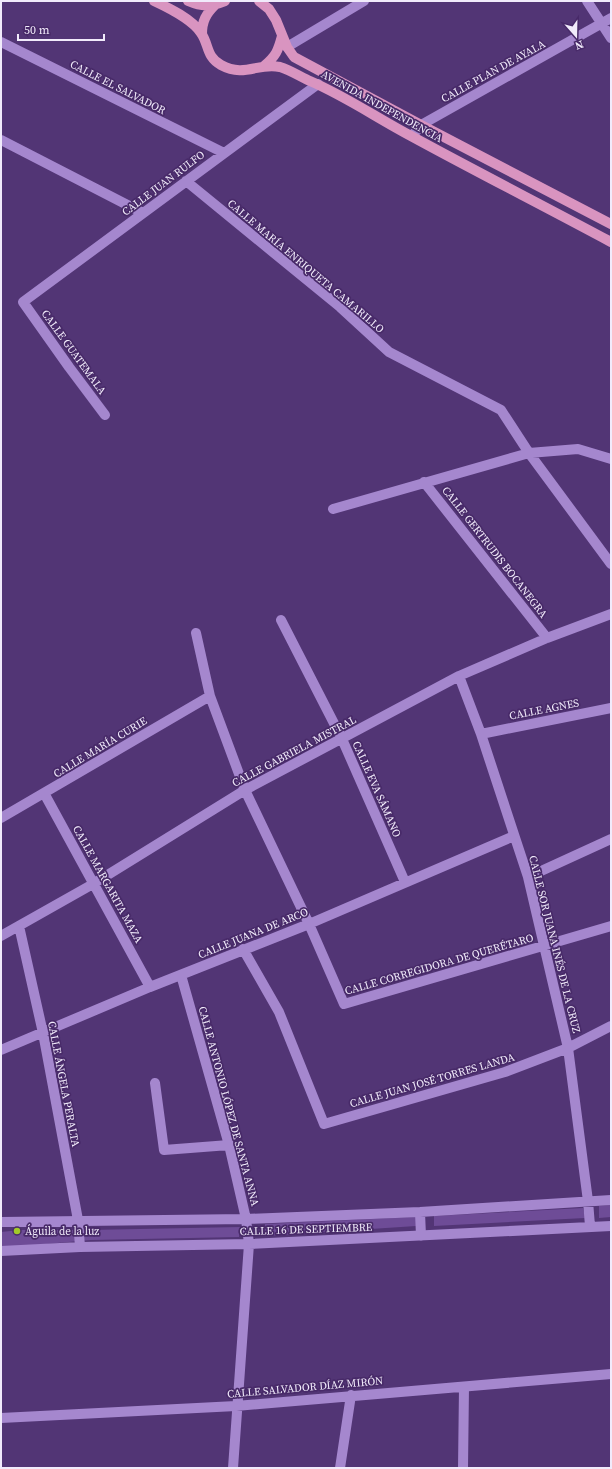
<svg xmlns="http://www.w3.org/2000/svg" width="612" height="1469" font-family="'Source Serif 4',serif">
	<style>
		.green { fill: #6e4c97 }
		.lines { fill: none; stroke-linecap: round; stroke-linejoin: round }
		.minor { stroke: #a587ce; stroke-width: 10 }
		.major { stroke: #d994c0; stroke-width: 10 }
		.poi-dot { fill: #a2c928; stroke: #482a69; stroke-width: 1.5 }
		.labels { text-anchor: middle; stroke-width: 3.5; stroke-linejoin: round; paint-order: stroke }
		.street-label { font-size: 11px; fill: #f1ebfb; stroke: #482a69 }
		.poi-label { font-size: 11px; fill: #f1ebfb; stroke: #482a69; text-anchor: start }
	</style>
	<rect width="100%" height="100%" fill="#523575"/>
	<path class="green" d="M611,1205V1217L599,1218V1206Z
		M583,1208L585,1218L434,1226V1216Z
		M416,1217V1226L265,1236V1224Z
		M240,1227L239,1237L91,1240L1,1248V1232L20,1230H89Z"/>
	<g class="lines">
		<path class="minor" d="M587,1L611,38
			M1,42L224,153
			M287,47L364,1
			M412,136L421,125L611,18
			M1,140L143,213
			M186,181L340,307L389,352L501,410L529,453L611,564
			M105,415L69,367L23,302L318,84
			M424,482L547,638
			M333,509L529,453L578,449L611,459
			M281,620L342,739L405,882
			M196,633L210,696L245,790L309,924L344,1004L611,926
			M459,676L481,734L528,877L568,1048L588,1201L590,1226
			M481,734L611,708
			M44,793L150,987
			M1,818L210,696
			M528,877L611,839
			M19,926L43,1033L78,1220L80,1247
			M1,936L93,884L245,790L459,676L547,638L611,614
			M243,949L279,1012L324,1124L505,1072L568,1048L611,1026
			M181,975L229,1145L246,1219L249,1244L233,1468
			M1,1050L150,987L309,924L514,836
			M155,1083L164,1150L229,1145
			M420,1212L421,1236
			M1,1222L246,1219L420,1212L611,1200
			M1,1251L80,1247L249,1244L611,1226
			M1,1418L236,1406L611,1374
			M340,1468L351,1395
			M463,1468L464,1387"/>
		<path class="major" d="M154,1C169,8 192,19 201,33C209,44 206,57 221,65C245,78 258,62 280,67C290,70 301,77 310,81C345,96 377,118 411,136C477,172 544,206 611,242
			M188,1C202,7 210,7 225,1
			M259,1L269,9L276,20L287,47L294,57L421,125L611,224
			M202,34C202,21 206,14 215,5
			M264,66C276,56 278,51 282,36"/>
	</g>
	<circle class="poi-dot" cx="17" cy="1231" r="4"/>
	<g class="labels">
		<g class="street-label">
			<text transform="translate(493 71) rotate(-29)" y="4">CALLE PLAN DE AYALA</text>
			<text transform="translate(118 87) rotate(27)" y="4">CALLE EL SALVADOR</text>
			<text transform="translate(382 106) rotate(29)" y="4">AVENIDA INDEPENDENCIA</text>
			<text transform="translate(163 183) rotate(-37)" y="4">CALLE JUAN RULFO</text>
			<text transform="translate(306 266) rotate(40)" y="4">CALLE MARÍA ENRIQUETA CAMARILLO</text>
			<text transform="translate(74 352) rotate(54)" y="4">CALLE GUATEMALA</text>
			<text transform="translate(495 552) rotate(52)" y="4">CALLE GERTRUDIS BOCANEGRA</text>
			<text transform="translate(544 709) rotate(-11)" y="4">CALLE AGNES</text>
			<text transform="translate(100 747) rotate(-31)" y="4">CALLE MARÍA CURIE</text>
			<text transform="translate(294 751) rotate(-28)" y="4">CALLE GABRIELA MISTRAL</text>
			<text transform="translate(377 789) rotate(66)" y="4">CALLE EVA SÁMANO</text>
			<text transform="translate(108 884) rotate(61)" y="4">CALLE MARGARITA MAZA</text>
			<text transform="translate(253 933) rotate(-22)" y="4">CALLE JUANA DE ARCO</text>
			<text transform="translate(555 944) rotate(76)" y="4">CALLE SOR JUANA INÉS DE LA CRUZ</text>
			<text transform="translate(439 964) rotate(-16)" y="4">CALLE CORREGIDORA DE QUERÉTARO</text>
			<text transform="translate(432 1080) rotate(-16)" y="4">CALLE JUAN JOSÉ TORRES LANDA</text>
			<text transform="translate(64 1084) rotate(79)" y="4">CALLE ÁNGELA PERALTA</text>
			<text transform="translate(229 1106) rotate(75)" y="4">CALLE ANTONIO LÓPEZ DE SANTA ANNA</text>
			<text transform="translate(306 1229) rotate(-2)" y="4">CALLE 16 DE SEPTIEMBRE</text>
			<text transform="translate(305 1387) rotate(-5)" y="4">CALLE SALVADOR DÍAZ MIRÓN</text>
		</g>
		<g class="poi-label">
			<text x="25" y="1235">Águila de la luz</text>
		</g>
	</g>
	<rect width="612" height="1469" fill="none" stroke="#f1ebfb" stroke-width="4"/>
	<g transform="translate(576 36) rotate(160)" stroke="#482a69" stroke-width="3" paint-order="stroke">
	<path d="M0-3L7 15L0 10L-7 15Z" fill="#f1ebfb"/>
	<text y="-6" font-size="11" font-weight="bold" text-anchor="middle" fill="#f1ebfb">N</text>
	</g>
	<path d="M18 34v6h86v-6" fill="none" stroke="#f1ebfb" stroke-width="2"/>
	<text x="24" y="34" font-size="12" fill="#f1ebfb" stroke="#482a69" stroke-width="3" paint-order="stroke">50 m</text>
</svg>
